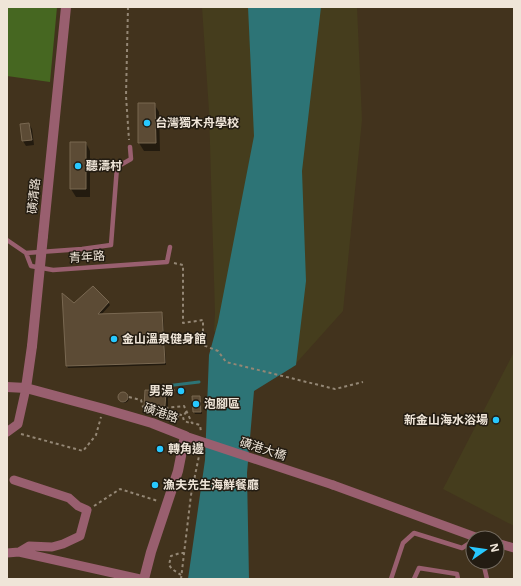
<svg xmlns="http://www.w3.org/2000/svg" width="521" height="586" font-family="'Open Sans','Noto Sans TC',sans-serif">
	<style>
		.green { fill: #466721 }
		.sand { fill: #453d1d }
		.water { fill: #2d7476 }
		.shadow { fill: #0007 }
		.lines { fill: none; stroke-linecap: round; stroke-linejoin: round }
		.stream { stroke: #2d7476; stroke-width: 3 }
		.building { fill: #5c4b35; stroke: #796851 }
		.path { stroke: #948775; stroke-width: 2; stroke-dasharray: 3 3; stroke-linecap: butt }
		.service { stroke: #995f6f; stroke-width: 4.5 }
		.minor { stroke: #995f6f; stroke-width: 9 }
		.tertiary { stroke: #995f6f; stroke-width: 10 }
		.minor-bridge { stroke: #995f6f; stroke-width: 9 }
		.tertiary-bridge { stroke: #995f6f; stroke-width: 10 }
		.poi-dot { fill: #27c8ff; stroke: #231c12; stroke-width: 1.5 }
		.labels { text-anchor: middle; stroke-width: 3; stroke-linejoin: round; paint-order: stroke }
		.poi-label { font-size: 12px; font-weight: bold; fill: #efe5d8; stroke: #231c12; text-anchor: start }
		.street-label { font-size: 12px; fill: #efe5d8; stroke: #231c12 }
	</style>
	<rect width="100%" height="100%" fill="#42331d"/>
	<path class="green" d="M7,7H57L50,82L7,76Z"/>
	<path class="sand" d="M202,7H357L362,120L343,311L291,369L214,331L215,313L209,111Z
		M514,352V526L443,489Z"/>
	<path class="water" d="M248,7H321L302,171L306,281L296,365L254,391L247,473L249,579H188L205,460L209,355L218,322L254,136Z"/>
	<path class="shadow" d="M139,104H154L159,112L160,151H144L139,143Z
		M29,124L32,129L34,145L26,146L23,141L21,125Z
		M86,143L90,151V197H76L71,189Z
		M108,302L110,305L101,315L162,313L163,315L166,365L68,368L67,366L74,305Z
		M165,392L168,397V411H148L145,406Z
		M119 398a5 5 0 1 1 10 0a5 5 0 1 1-10 0Z
		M193,397H200L202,414H195L194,412Z"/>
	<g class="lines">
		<path class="stream" d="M166,390V386L199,382"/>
	</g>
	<path class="building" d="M138,103H155L156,143H138Z
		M29,123L32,140L22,141L20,124Z
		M70,142H86V189H70Z
		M93,286L109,302L98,314L162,312L165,363L66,366L62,293L74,303Z
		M145,390L166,391L165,406H144Z
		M118 397a5 5 0 1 1 10 0a5 5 0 1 1-10 0Z
		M192,396H200L201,412H193Z"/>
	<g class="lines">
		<path class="path" d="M128,7L126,96L129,140
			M174,263L183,265V323L203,320V345L218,351L226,362L335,389L363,382
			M173,392L174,389L177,390
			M129,397L141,400L143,407L165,408L184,406L192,423L200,425L201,432
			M186,412L183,417L184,421L190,423
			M155,414L157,410L180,417L181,415L166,409
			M21,434L83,451L96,435L101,417
			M94,506L120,489L158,501
			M181,575L172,569L169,565L171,556L180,553H184
			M181,579L191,495L200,451"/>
		<path class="service" d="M7,240L26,253L31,266L53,270L167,262L170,247
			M26,253L82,249L111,245L117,167L131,159L130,147
			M483,562L487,579
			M391,579L403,543L414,533L462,548L473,541
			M414,579L419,568L457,574L458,579"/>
		<path class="minor" d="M7,432L18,424L26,388
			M14,480L69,498L78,506L87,510L80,536L63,544L52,547L29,546L19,552
			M333,485L478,538
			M497,543L514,548
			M7,553L19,552L140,579"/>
		<path class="tertiary" d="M43,236L66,7
			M7,387L26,388L104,409L152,423L185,436L178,471L151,552L144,579
			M26,388L32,346"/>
		<path class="minor-bridge" d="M185,436L333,485"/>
		<path class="tertiary-bridge" d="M32,346L43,236"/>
	</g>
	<g class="poi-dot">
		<circle cx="147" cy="123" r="4"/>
		<circle cx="78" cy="166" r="4"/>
		<circle cx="114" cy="339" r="4"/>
		<circle cx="181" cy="391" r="4"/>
		<circle cx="196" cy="404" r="4"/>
		<circle cx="496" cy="420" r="4"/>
		<circle cx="160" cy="449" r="4"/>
		<circle cx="155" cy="485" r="4"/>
	</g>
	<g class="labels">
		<g class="poi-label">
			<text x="155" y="127">台灣獨木舟學校</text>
			<text x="86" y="170">聽濤村</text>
			<text x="122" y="343">金山溫泉健身館</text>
			<text x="173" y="395" text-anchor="end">男湯</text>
			<text x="204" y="408">泡腳區</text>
			<text x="488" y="424" text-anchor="end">新金山海水浴場</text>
			<text x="168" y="453">轉角邊</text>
			<text x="163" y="489">漁夫先生海鮮餐廳</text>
		</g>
		<g class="street-label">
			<text transform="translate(34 196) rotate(-84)" y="4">磺清路</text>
			<text transform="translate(87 257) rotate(-4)" y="4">青年路</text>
			<text transform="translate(161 413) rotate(19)" y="4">磺港路</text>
			<text transform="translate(263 449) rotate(18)" y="4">磺港大橋</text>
		</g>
	</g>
	<rect width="521" height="586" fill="none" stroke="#efe5d8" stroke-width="16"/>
	<g transform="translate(485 550) rotate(77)"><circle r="19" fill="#231c12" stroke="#756c61"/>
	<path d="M0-3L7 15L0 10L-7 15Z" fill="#27c8ff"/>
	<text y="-6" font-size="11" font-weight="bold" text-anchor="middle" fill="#efe5d8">N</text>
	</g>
</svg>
